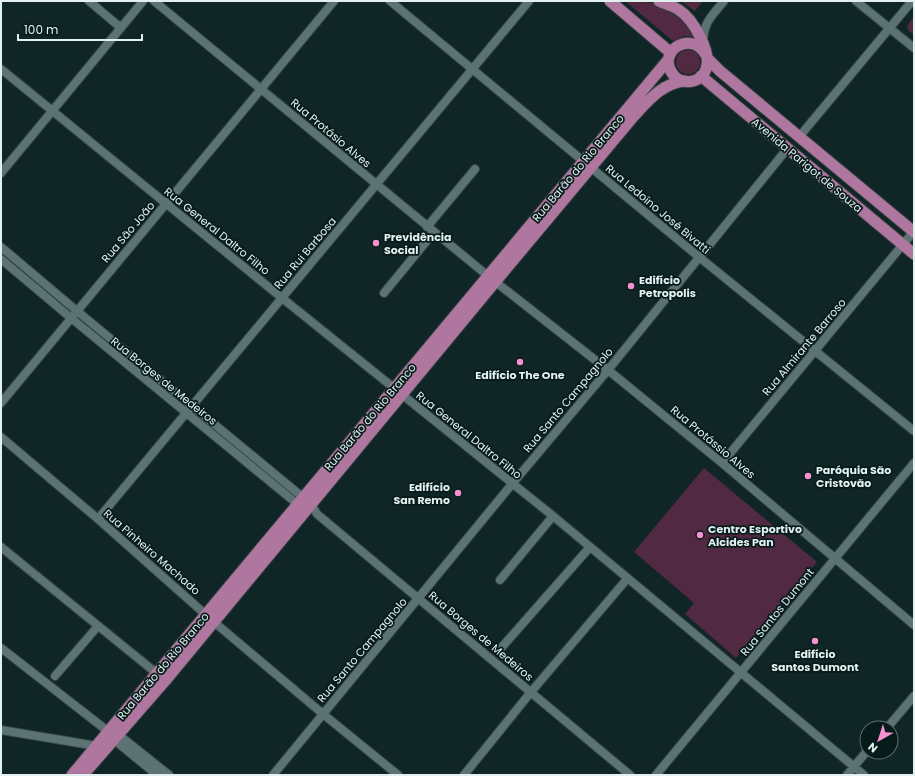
<svg xmlns="http://www.w3.org/2000/svg" width="915" height="776" font-family="Poppins,sans-serif">
	<style>
		.green { fill: #522942 }
		.lines { fill: none; stroke-linecap: round; stroke-linejoin: round }
		.minor-casing { stroke: #324040; stroke-width: 10 }
		.major-casing { stroke: #324040; stroke-width: 13 }
		.minor { stroke: #5c7373; stroke-width: 8 }
		.major { stroke: #af779f; stroke-width: 11 }
		.poi-dot { fill: #f790ce; stroke: #071b1b; stroke-width: 1.5 }
		.labels { text-anchor: middle; stroke-width: 3.5; stroke-linejoin: round; paint-order: stroke }
		.street-label { font-size: 11px; fill: #e3f0f0; stroke: #071b1b }
		.poi-label { font-size: 11px; font-weight: bold; fill: #e3f0f0; stroke: #071b1b; text-anchor: start }
	</style>
	<rect width="100%" height="100%" fill="#102525"/>
	<path class="green" d="M625,1C660,1 676,8 695,37L684,36L673,41Z
		M681,1H703L695,11Z
		M914,16V35L909,31L907,26Z
		M676 62a12 12 0 1 1 24 0a12 12 0 1 1-24 0Z
		M704,468L817,562L736,658L685,614L694,603L634,552Z"/>
	<g class="lines">
		<g class="minor-casing">
			<path id="minor" d="M89,1L121,28
				M154,1L488,276L608,370L722,463L914,625
				M390,1L699,257L914,431
				M856,1L914,48
				M703,43C704,21 711,17 724,1
				M1,69L282,298L553,516L864,775
				M799,137L912,1
				M1,173L143,1
				M427,227L475,169
				M1,247L77,311L311,504L317,514L630,775
				M1,259L71,318L301,507
				M384,293L434,232
				M1,403L334,1
				M1,437L98,519L214,622L323,714L398,775
				M722,463L914,231
				M98,519L529,1
				M1,547L160,676
				M500,580L553,516
				M502,647L590,547
				M1,648L105,729L107,734L157,775
				M55,676L98,626
				M887,728L914,696
				M1,730L97,746
				M115,732L169,775
				M273,775L512,484L608,370L787,149
				M464,775L531,692L627,579
				M656,775L914,463
				M847,775L867,751"/>
		</g>
		<g class="major-casing">
			<path id="major" d="M610,1L671,53
				M659,1C665,4 673,6 679,10C693,19 712,52 706,69C701,84 680,86 672,73C657,51 691,29 706,55
				M707,58L720,71L914,232
				M701,76L914,254
				M72,775L668,60
				M83,775L165,681L495,282L633,117C648,101 662,83 685,81"/>
		</g>
		<use href="#minor" class="minor"/>
		<use href="#major" class="major"/>
	</g>
	<g class="poi-dot">
		<circle cx="376" cy="243" r="4"/>
		<circle cx="631" cy="286" r="4"/>
		<circle cx="520" cy="362" r="4"/>
		<circle cx="808" cy="476" r="4"/>
		<circle cx="458" cy="493" r="4"/>
		<circle cx="700" cy="535" r="4"/>
		<circle cx="815" cy="641" r="4"/>
	</g>
	<g class="labels">
		<g class="street-label">
			<text transform="translate(331 133) rotate(40)" y="4">Rua Protásio Alves</text>
			<text transform="translate(807 165) rotate(40)" y="4">Avenida Parigot de Souza</text>
			<text transform="translate(578 168) rotate(-50)" y="4">Rua Barão do Rio Branco</text>
			<text transform="translate(658 209) rotate(40)" y="4">Rua Ledoíno José Bivatti</text>
			<text transform="translate(217 231) rotate(39)" y="4">Rua General Daltro Filho</text>
			<text transform="translate(128 232) rotate(-50)" y="4">Rua São João</text>
			<text transform="translate(305 253) rotate(-50)" y="4">Rua Rui Barbosa</text>
			<text transform="translate(804 347) rotate(-50)" y="4">Rua Almirante Barroso</text>
			<text transform="translate(164 381) rotate(39)" y="4">Rua Borges de Medeiros</text>
			<text transform="translate(568 400) rotate(-50)" y="4">Rua Santo Campagnolo</text>
			<text transform="translate(370 417) rotate(-50)" y="4">Rua Barão do Rio Branco</text>
			<text transform="translate(469 435) rotate(39)" y="4">Rua General Daltro Filho</text>
			<text transform="translate(713 442) rotate(40)" y="4">Rua Protássio Alves</text>
			<text transform="translate(152 552) rotate(41)" y="4">Rua Pinheiro Machado</text>
			<text transform="translate(777 612) rotate(-51)" y="4">Rua Santos Dumont</text>
			<text transform="translate(481 636) rotate(40)" y="4">Rua Borges de Medeiros</text>
			<text transform="translate(362 650) rotate(-50)" y="4">Rua Santo Campagnolo</text>
			<text transform="translate(163 666) rotate(-50)" y="4">Rua Barão do Rio Branco</text>
		</g>
		<g class="poi-label">
			<text x="384" y="241">Previdência<tspan x="384" dy="13">Social</tspan></text>
			<text x="639" y="284">Edifício<tspan x="639" dy="13">Petropolis</tspan></text>
			<text x="520" y="379" text-anchor="middle">Edifício The One</text>
			<text x="816" y="474">Paróquia São<tspan x="816" dy="13">Cristovão</tspan></text>
			<text x="450" y="491" text-anchor="end">Edifício<tspan x="450" dy="13">San Remo</tspan></text>
			<text x="708" y="533">Centro Esportivo<tspan x="708" dy="13">Alcides Pan</tspan></text>
			<text x="815" y="658" text-anchor="middle">Edifício<tspan x="815" dy="13">Santos Dumont</tspan></text>
		</g>
	</g>
	<rect width="915" height="776" fill="none" stroke="#e3f0f0" stroke-width="4"/>
	<g transform="translate(879 740) rotate(219)"><circle r="19" fill="#071b1b" stroke="#5f7070"/>
	<path d="M0-3L7 15L0 10L-7 15Z" fill="#f790ce"/>
	<text y="-6" font-size="11" font-weight="bold" text-anchor="middle" fill="#e3f0f0">N</text>
	</g>
	<path d="M18 34v6h124v-6" fill="none" stroke="#e3f0f0" stroke-width="2"/>
	<text x="24" y="34" font-size="12" fill="#e3f0f0" stroke="#071b1b" stroke-width="3" paint-order="stroke">100 m</text>
</svg>
